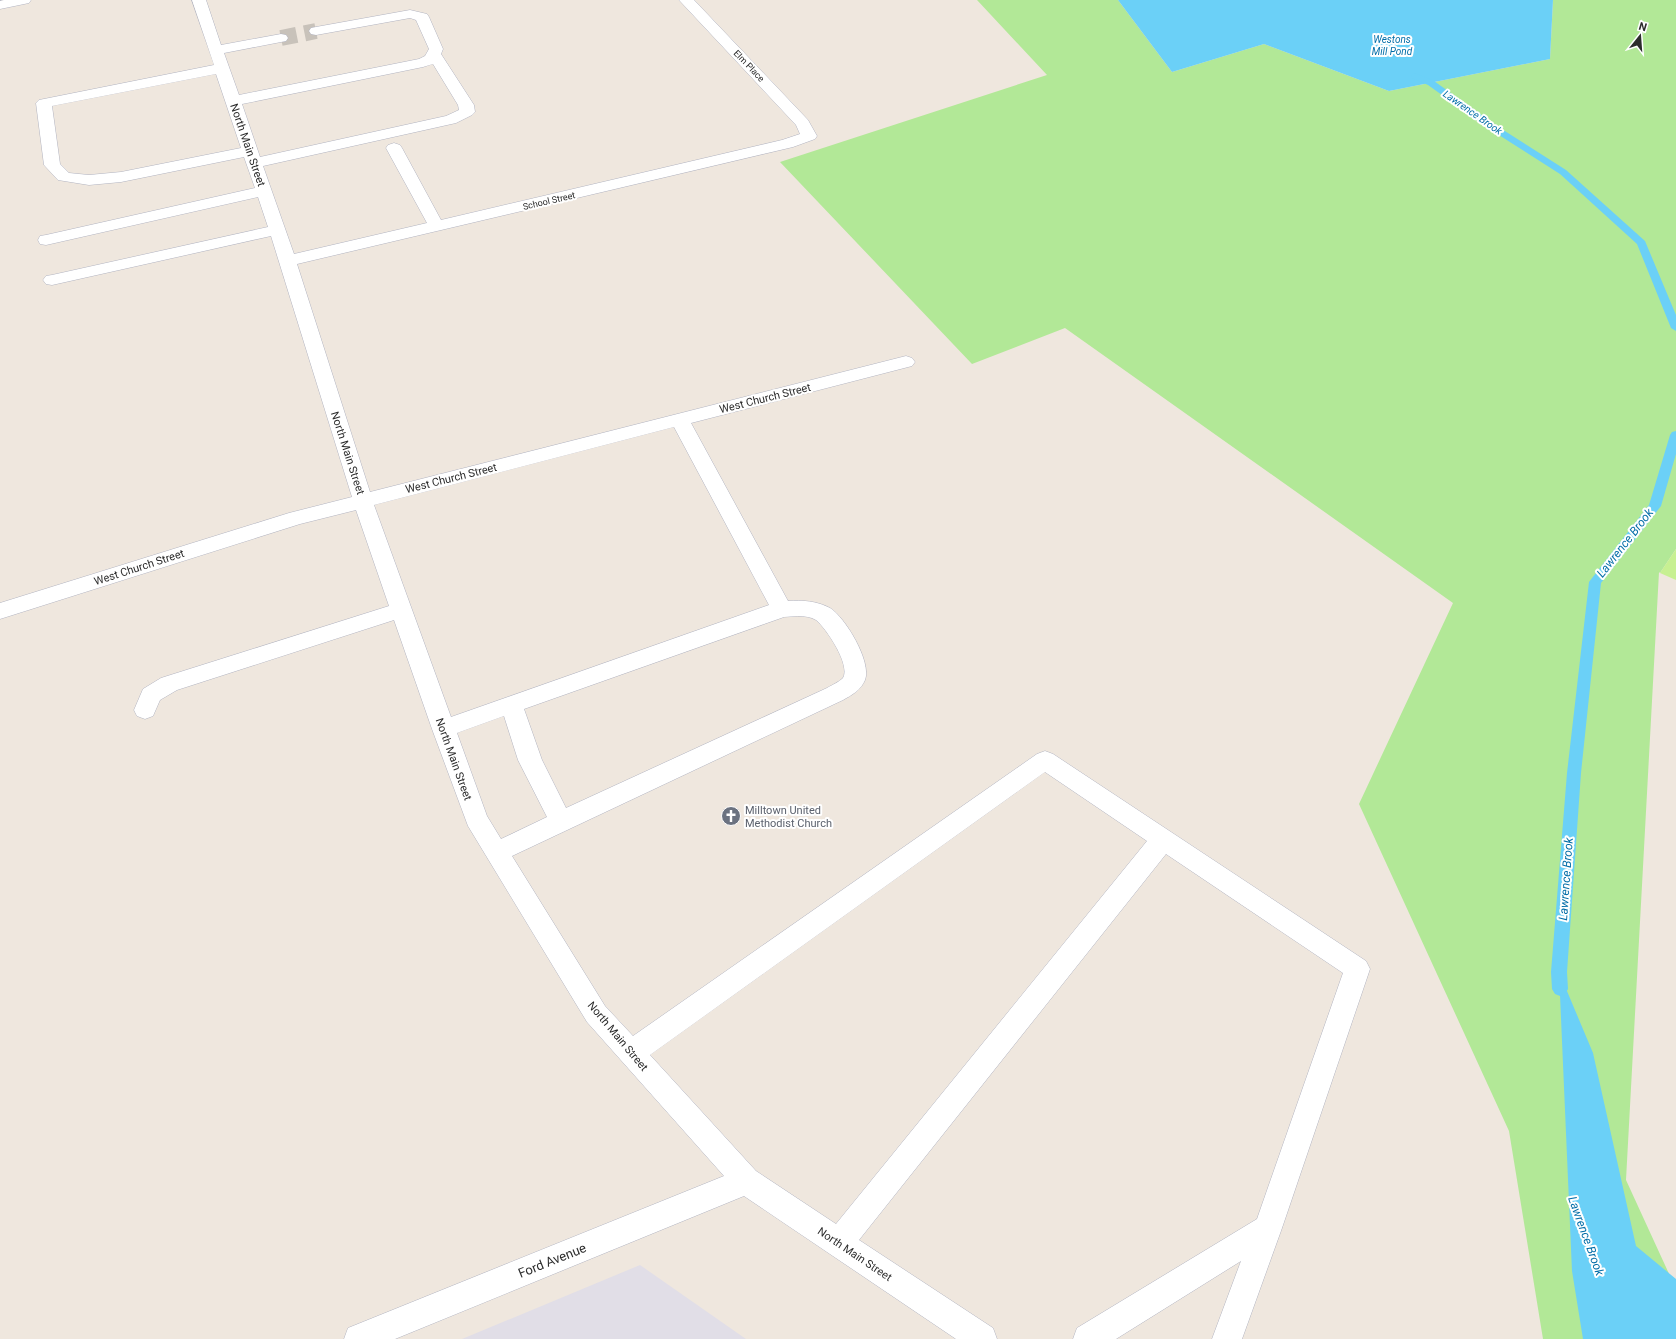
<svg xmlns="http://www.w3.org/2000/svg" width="1676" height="1339" font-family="Roboto,sans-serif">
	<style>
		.industrial { fill: #e1dee7 }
		.green { fill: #b2e897 }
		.pitch { fill: #c7f092 }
		.water { fill: #6bd0f7 }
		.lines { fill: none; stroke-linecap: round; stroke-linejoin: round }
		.stream { fill: #6bd0f7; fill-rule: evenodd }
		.minor-tunnel { stroke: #c8c2ba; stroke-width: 16; stroke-dasharray: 16 8; stroke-linecap: butt }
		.minor-casing { stroke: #b2b4c1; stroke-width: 1 }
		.minor { fill: #fff; fill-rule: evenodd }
		.labels { text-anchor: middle; stroke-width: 4; stroke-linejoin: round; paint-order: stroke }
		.far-street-label { font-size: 9px; fill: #2c2c2c; stroke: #fff }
		.far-water-label { font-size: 10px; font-style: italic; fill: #046ea8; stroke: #fff }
		.street-label { font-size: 11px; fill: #2c2c2c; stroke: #fff }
		.worship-label { font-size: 11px; fill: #5b616d; stroke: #fff; text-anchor: start }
		.water-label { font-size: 12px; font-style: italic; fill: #046ea8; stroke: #fff }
		.near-street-label { font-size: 13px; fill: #2c2c2c; stroke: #fff }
	</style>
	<rect width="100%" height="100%" fill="#efe7de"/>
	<path class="industrial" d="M640,1265L746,1339H462Z"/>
	<path class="green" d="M977,0H1118L1172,72L1264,44L1389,91L1550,59L1553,0H1676V549L1660,573L1659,572L1626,1180L1676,1289V1339H1543L1509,1131L1359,804L1453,603L1065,328L972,364L780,162L1047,75Z"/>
	<path class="pitch" d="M1676,549V580L1660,573Z"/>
	<path class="water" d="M1118,0H1553L1550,59L1389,91L1264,44L1172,72Z
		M1559,972L1593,1053L1636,1246L1676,1279V1339H1583L1572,1271Z"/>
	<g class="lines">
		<path class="stream" d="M1415,73L1434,81L1497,126L1566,170L1645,241L1676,315V331L1671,328L1637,244L1560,174L1491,130L1428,85L1412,78L1411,76L1412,74Z
			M1676,431V454L1661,506L1601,583L1581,773L1567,972L1568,989L1565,994L1560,996L1555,994L1552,989L1551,972L1567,773L1589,582L1649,505L1670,435L1672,432Z"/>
		<path class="minor-tunnel" d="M281,38L316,31"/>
		<g class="minor-casing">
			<path id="minor" d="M4,0H31L29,3L0,9V1Z
				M192,0H206L221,45L281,34L286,35L288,38L286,41L281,42L224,53L239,95L419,59L425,56L429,49L416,20L410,18L316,35L311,34L309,31L311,28L316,27L410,10L427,14L429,17L443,49L441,54L474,105L475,112L472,115L456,123L263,166L294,254L427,223L386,148L388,145L394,143L400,145L402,148L441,220L782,140L800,134L796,125L679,0H694L808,120L817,136L815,139L793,147L297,264L370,492L906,356L912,358L915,362L912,366L691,423L788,601C802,600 817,601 830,608C845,617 872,662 865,680C861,690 852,695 843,700L512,856L605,1006L633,1036L1037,754L1045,751L1053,754L1366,961L1370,969L1282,1228L1242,1339H1212L1241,1261L1116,1339H1073L1077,1328L1257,1219L1343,973L1166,854L859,1240L993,1328L997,1339H956L744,1196L395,1339H344L348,1328L724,1176L587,1022L468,826L432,729L394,620L177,690L160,700L153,716L145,719L137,716L134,710L143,689L161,678L389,606L356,510L300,524L0,619V603L289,513L352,497L271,236L52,285L46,284L43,280L46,276L52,275L268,227L258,197L46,245L40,244L38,240L40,236L46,235L255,188L244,157L121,182L89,185L58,180L44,165L36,103L39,100L214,65ZM433,64L458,105L459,110L446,116L260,157L242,104L423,67ZM216,74L241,148L121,172L89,175L69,173L60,164L52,106ZM674,427L769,605L451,717L374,505ZM798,616C805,616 811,617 816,620C826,628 851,665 843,678C839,682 832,685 827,688L566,808L542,760L524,709L784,617ZM504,716L518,760L547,817L501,839L487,816L457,733ZM1045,772L1147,841L836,1224L756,1171L650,1055Z"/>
		</g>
		<use href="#minor" class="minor"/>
	</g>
	<defs>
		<g id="church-disc" transform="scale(1)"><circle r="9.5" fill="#6b7280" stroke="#fff"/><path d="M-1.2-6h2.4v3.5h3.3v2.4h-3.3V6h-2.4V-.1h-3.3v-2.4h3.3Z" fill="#fff"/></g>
	</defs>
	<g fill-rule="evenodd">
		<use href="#church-disc" x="731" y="816"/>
	</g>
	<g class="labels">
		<g class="far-street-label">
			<text transform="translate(749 66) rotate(46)" y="3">Elm Place</text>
			<text transform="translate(549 201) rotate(-13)" y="3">School Street</text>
		</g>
		<g class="far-water-label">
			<text x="1392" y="43">Westons<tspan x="1392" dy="12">Mill Pond</tspan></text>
			<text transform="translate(1473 112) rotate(35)" y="4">Lawrence Brook</text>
		</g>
		<g class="street-label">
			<text transform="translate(248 145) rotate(71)" y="4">North Main Street</text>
			<text transform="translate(765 398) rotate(-14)" y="4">West Church Street</text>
			<text transform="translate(348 453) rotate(72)" y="4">North Main Street</text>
			<text transform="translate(451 478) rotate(-14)" y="4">West Church Street</text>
			<text transform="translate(139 567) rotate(-18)" y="4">West Church Street</text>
			<text transform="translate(454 759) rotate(70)" y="4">North Main Street</text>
			<text transform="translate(618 1036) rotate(50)" y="4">North Main Street</text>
			<text transform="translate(855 1254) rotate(34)" y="4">North Main Street</text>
		</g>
		<g class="worship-label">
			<text x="745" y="814">Milltown United<tspan x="745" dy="13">Methodist Church</tspan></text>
		</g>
		<g class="water-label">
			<text transform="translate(1625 543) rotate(-52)" y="4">Lawrence Brook</text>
			<text transform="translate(1566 879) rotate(-86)" y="4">Lawrence Brook</text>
			<text transform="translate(1586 1236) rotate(70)" y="4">Lawrence Brook</text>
		</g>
		<g class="near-street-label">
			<text transform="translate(552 1260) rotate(-22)" y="5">Ford Avenue</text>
		</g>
	</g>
	<g transform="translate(1640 36) rotate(17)" stroke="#ffffff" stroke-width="3" paint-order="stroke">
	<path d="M0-3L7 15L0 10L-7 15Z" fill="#2c2c2c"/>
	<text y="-6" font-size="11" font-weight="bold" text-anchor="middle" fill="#2c2c2c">N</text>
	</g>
</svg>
